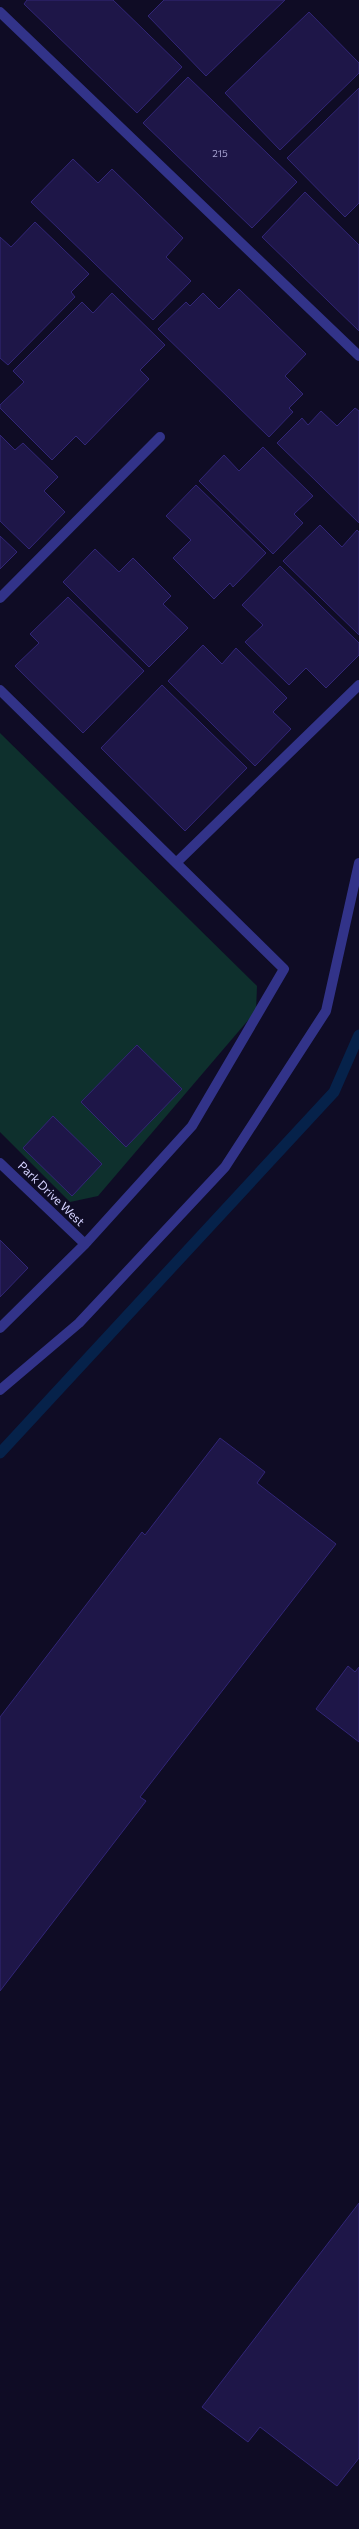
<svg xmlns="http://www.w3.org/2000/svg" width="359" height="2529" font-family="Commissioner,sans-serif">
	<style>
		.green { fill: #0e302d }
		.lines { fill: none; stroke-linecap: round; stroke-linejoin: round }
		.stream { stroke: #06224a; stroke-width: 11 }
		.building { fill: #1e1648; stroke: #322677 }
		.street { stroke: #323389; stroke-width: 10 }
		.labels { text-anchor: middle; stroke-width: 4; stroke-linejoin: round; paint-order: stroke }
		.number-label { font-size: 10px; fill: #a6a2d1 }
		.street-label { font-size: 12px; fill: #d4d1ff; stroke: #0f0c25 }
	</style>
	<rect width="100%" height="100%" fill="#0f0c25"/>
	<path class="green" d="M0,733L257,986L256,1011L98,1196L70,1202L0,1132Z"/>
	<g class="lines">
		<path class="stream" d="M0,1453L334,1092L359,1035"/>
	</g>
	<path class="building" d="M27,0H113L182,67L137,113L24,4Z
		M164,0H285L206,76L148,16Z
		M309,12L359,63V73L280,150L225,93Z
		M188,77L297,182L252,228L143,123Z
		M359,88V203L345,217L287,158Z
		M73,159L98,183L112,169L183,238L166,257L191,281L153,320L31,202Z
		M305,192L359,245V331L262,237Z
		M35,222L89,274L71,292L75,297L8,365L0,358V237L11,247Z
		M239,289L306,354L285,376L303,394L289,408L293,412L269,437L158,329L186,302L190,306L203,293L219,309Z
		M112,293L165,345L140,370L149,379L85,445L76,436L52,460L0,408V405L24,382L13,371L82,302L93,313Z
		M355,408L359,411V523L277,443L302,418L308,425L321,411L337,426Z
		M0,435L15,450L23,443L58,477L44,491L65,512L29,549L0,521Z
		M263,447L313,496L294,514L303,523L273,554L199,481L224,455L239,471Z
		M196,485L266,553L233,587L230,583L214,599L173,558L191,540L166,516Z
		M320,525L342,547L357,530L359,532V635L283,561Z
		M0,536L17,552L0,569Z
		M95,549L119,572L133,558L171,596L163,604L188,628L149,667L63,582Z
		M280,566L359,643V655L326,688L306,668L289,685L245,642L263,625L242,605Z
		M68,597L144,671L83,733L15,666L39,643L30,634Z
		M203,645L222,664L236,648L287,698L273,712L291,729L255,766L168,681Z
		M162,685L247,768L185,831L101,748Z
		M137,1045L182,1089L126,1147L81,1102Z
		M53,1116L102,1164L72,1196L23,1148Z
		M0,1240L28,1268L0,1297Z
		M220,1438L265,1472L257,1483L336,1544L140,1797L146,1801L0,1991V1717L142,1532L145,1535Z
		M348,1666L355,1672L359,1667V1742L316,1709Z
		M359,2203V2458L337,2486L260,2427L248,2442L202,2407Z"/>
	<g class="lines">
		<path class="street" d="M0,12L359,356
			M0,598L160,437
			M0,690L284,969L192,1126L85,1244L0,1328
			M176,863L359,685
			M0,1163L85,1244
			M0,1390L79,1323L225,1167L326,1011L359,863"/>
	</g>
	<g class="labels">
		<g class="number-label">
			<text x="220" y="157">215</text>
		</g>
		<g class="street-label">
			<text transform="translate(51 1194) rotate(44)" y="4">Park Drive West</text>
		</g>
	</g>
</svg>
